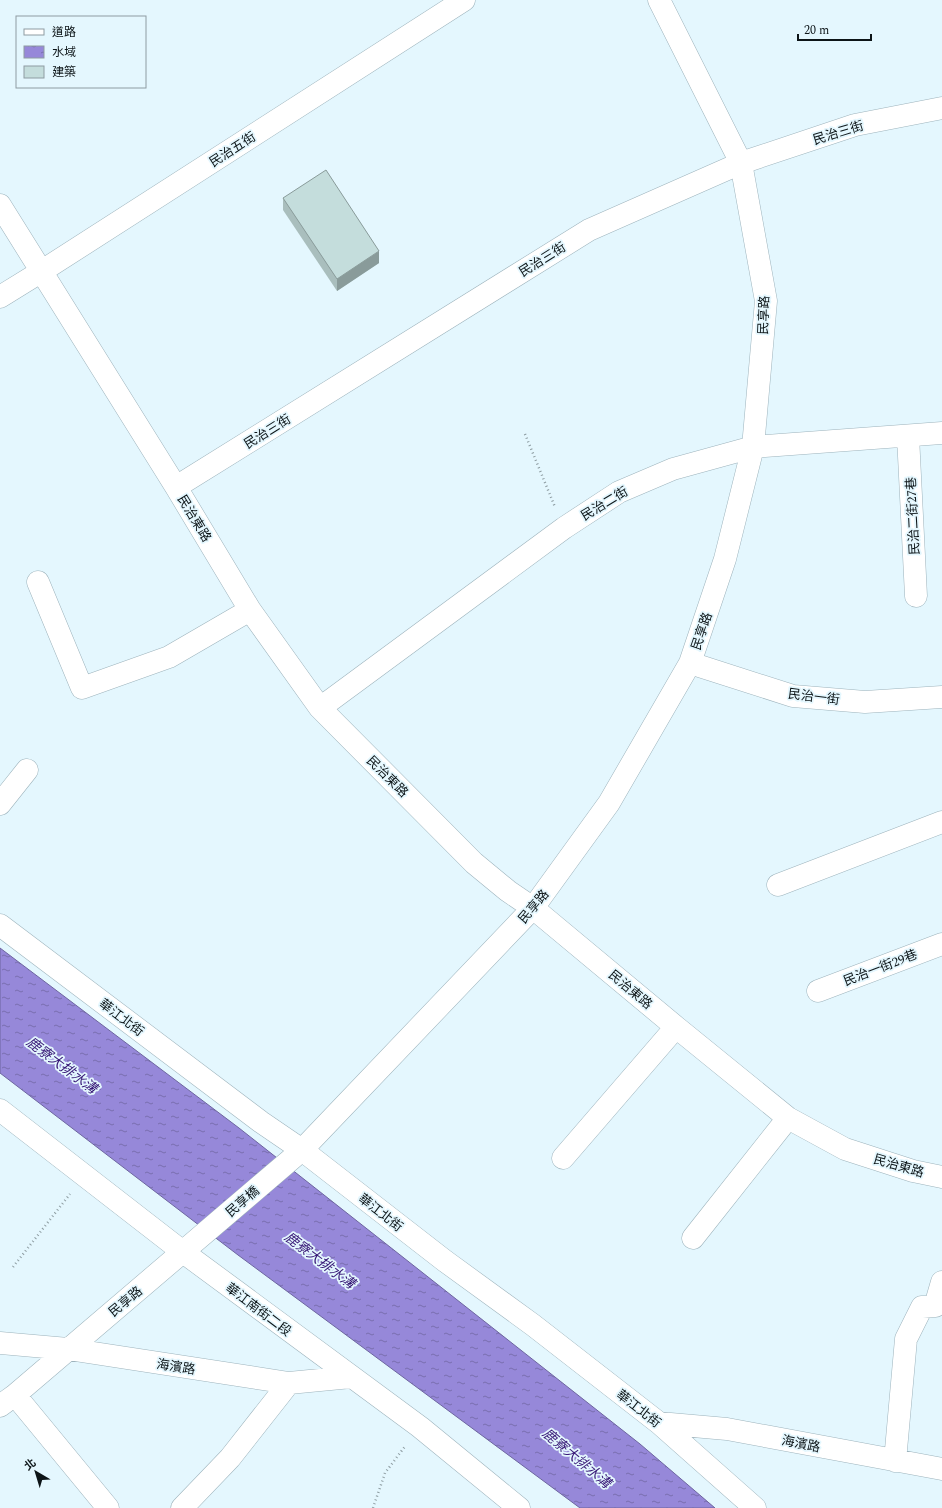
<svg xmlns="http://www.w3.org/2000/svg" width="942" height="1508" font-family="Spectral,'Noto Sans TC',serif">
	<style>
		.water { fill: url(#water-ripples); stroke: #6d659f }
		.lines { fill: none; stroke-linecap: round; stroke-linejoin: round }
		.minor-casing { stroke: #9db3bc; stroke-width: 23 }
		.path { stroke: #8e9da2; stroke-width: 2.5; stroke-dasharray: 1 3; stroke-linecap: butt }
		.minor { stroke: #fff; stroke-width: 22 }
		.wall { fill: #a9bebd }
		.shaded-wall { fill: #899b9a }
		.building { fill: #c4dddc; stroke: #899b9a }
		.labels { text-anchor: middle; stroke-width: 3.5; stroke-linejoin: round; paint-order: stroke }
		.street-label { font-size: 13px; fill: #0c1417; stroke: #e4f7fe }
		.water-label { font-size: 14px; font-style: italic; fill: #391a78; stroke: #e4f7fe }
	</style>
	<defs>
		<pattern id="water-ripples" width="26" height="14" patternUnits="userSpaceOnUse"><rect width="26" height="14" fill="#9688d9"/><path d="M2 4q2-2 4 0t4 0M15 11q2-2 4 0t4 0" fill="none" stroke="#796eaf"/></pattern>
	</defs>
	<rect width="100%" height="100%" fill="#e4f7fe"/>
	<path class="water" d="M0,948L239,1128L640,1444L715,1508H580L238,1255L0,1073Z"/>
	<g class="lines">
		<g class="minor-casing">
			<path id="minor" d="M0,205L176,487L250,610L320,708L474,863L508,891L533,908L676,1027L788,1118L845,1149L913,1171L942,1177
				M0,297L42,271L464,0
				M908,436L916,596
				M176,487L589,230L741,163L855,125L942,108
				M38,582L82,688L169,657L250,610
				M690,663L793,696L865,702L942,697
				M320,708L564,528L619,492L673,469L753,447L942,433
				M0,804L27,770
				M778,885L942,822
				M0,925L261,1122L302,1150L445,1261L533,1325L659,1423L755,1508
				M818,991L942,944
				M0,1110L183,1252L420,1427L519,1508
				M563,1158L676,1027
				M693,1238L788,1118
				M0,1343L68,1349L289,1383L351,1377
				M15,1395L108,1508
				M0,1406L15,1395L302,1150L533,908L609,803L690,663L725,559L753,447L766,301L741,163L659,0
				M659,1423L727,1429L942,1469
				M895,1461L906,1339L922,1307L935,1306L942,1282
				M182,1508L230,1458L289,1383"/>
		</g>
		<path class="path" d="M525,434L555,507
			M13,1267L70,1194
			M373,1508L385,1473L406,1445"/>
		<use href="#minor" class="minor"/>
	</g>
	<path class="wall" d="M283,198L379,263L337,291L283,210Z"/>
	<path class="shaded-wall" d="M379,251V263L337,291V279Z"/>
	<path class="building" d="M326,170L379,251L337,279L283,198Z"/>
	<g class="labels">
		<g class="street-label">
			<text transform="translate(838 132) rotate(-17)" y="5">民治三街</text>
			<text transform="translate(232 149) rotate(-33)" y="5">民治五街</text>
			<text transform="translate(542 259) rotate(-32)" y="5">民治三街</text>
			<text transform="translate(763 315) rotate(-88)" y="5">民享路</text>
			<text transform="translate(267 431) rotate(-32)" y="5">民治三街</text>
			<text transform="translate(604 503) rotate(-31)" y="5">民治二街</text>
			<text transform="translate(912 516) rotate(-93)" y="5">民治二街27巷</text>
			<text transform="translate(195 518) rotate(59)" y="5">民治東路</text>
			<text transform="translate(701 631) rotate(-71)" y="5">民享路</text>
			<text transform="translate(814 696) rotate(7)" y="5">民治一街</text>
			<text transform="translate(388 776) rotate(45)" y="5">民治東路</text>
			<text transform="translate(533 906) rotate(-50)" y="5">民享路</text>
			<text transform="translate(880 967) rotate(-21)" y="5">民治一街29巷</text>
			<text transform="translate(631 989) rotate(40)" y="5">民治東路</text>
			<text transform="translate(122 1017) rotate(37)" y="5">華江北街</text>
			<text transform="translate(899 1165) rotate(16)" y="5">民治東路</text>
			<text transform="translate(242 1201) rotate(-41)" y="5">民享橋</text>
			<text transform="translate(381 1212) rotate(38)" y="5">華江北街</text>
			<text transform="translate(125 1301) rotate(-40)" y="5">民享路</text>
			<text transform="translate(259 1309) rotate(37)" y="5">華江南街二段</text>
			<text transform="translate(176 1366) rotate(9)" y="5">海濱路</text>
			<text transform="translate(639 1408) rotate(38)" y="5">華江北街</text>
			<text transform="translate(801 1443) rotate(11)" y="5">海濱路</text>
		</g>
		<g class="water-label">
			<text transform="translate(62 1065) rotate(37)" y="5">鹿寮大排水溝</text>
			<text transform="translate(320 1260) rotate(37)" y="5">鹿寮大排水溝</text>
			<text transform="translate(577 1458) rotate(40)" y="5">鹿寮大排水溝</text>
		</g>
	</g>
	<rect x="16" y="16" width="130" height="72" fill="#e4f7fe" stroke="#8e9ca2"/>
	<rect x="24" y="29" width="20" height="6" fill="#ffffff" stroke="#8e9ca2"/>
	<text x="52" y="36" font-size="12" fill="#0c1417">道路</text>
	<rect x="24" y="46" width="20" height="12" fill="url(#water-ripples)" stroke="#8e9ca2"/>
	<text x="52" y="56" font-size="12" fill="#0c1417">水域</text>
	<rect x="24" y="66" width="20" height="12" fill="#c4dddc" stroke="#8e9ca2"/>
	<text x="52" y="76" font-size="12" fill="#0c1417">建築</text>
	<g transform="translate(36 1472) rotate(322)" stroke="#e4f7fe" stroke-width="3" paint-order="stroke">
	<path d="M0-3L7 15L0 10L-7 15Z" fill="#0c1417"/>
	<text y="-6" font-size="11" font-weight="bold" text-anchor="middle" fill="#0c1417">北</text>
	</g>
	<path d="M798 34v6h73v-6" fill="none" stroke="#0c1417" stroke-width="2"/>
	<text x="804" y="34" font-size="12" fill="#0c1417" stroke="#e4f7fe" stroke-width="3" paint-order="stroke">20 m</text>
</svg>
